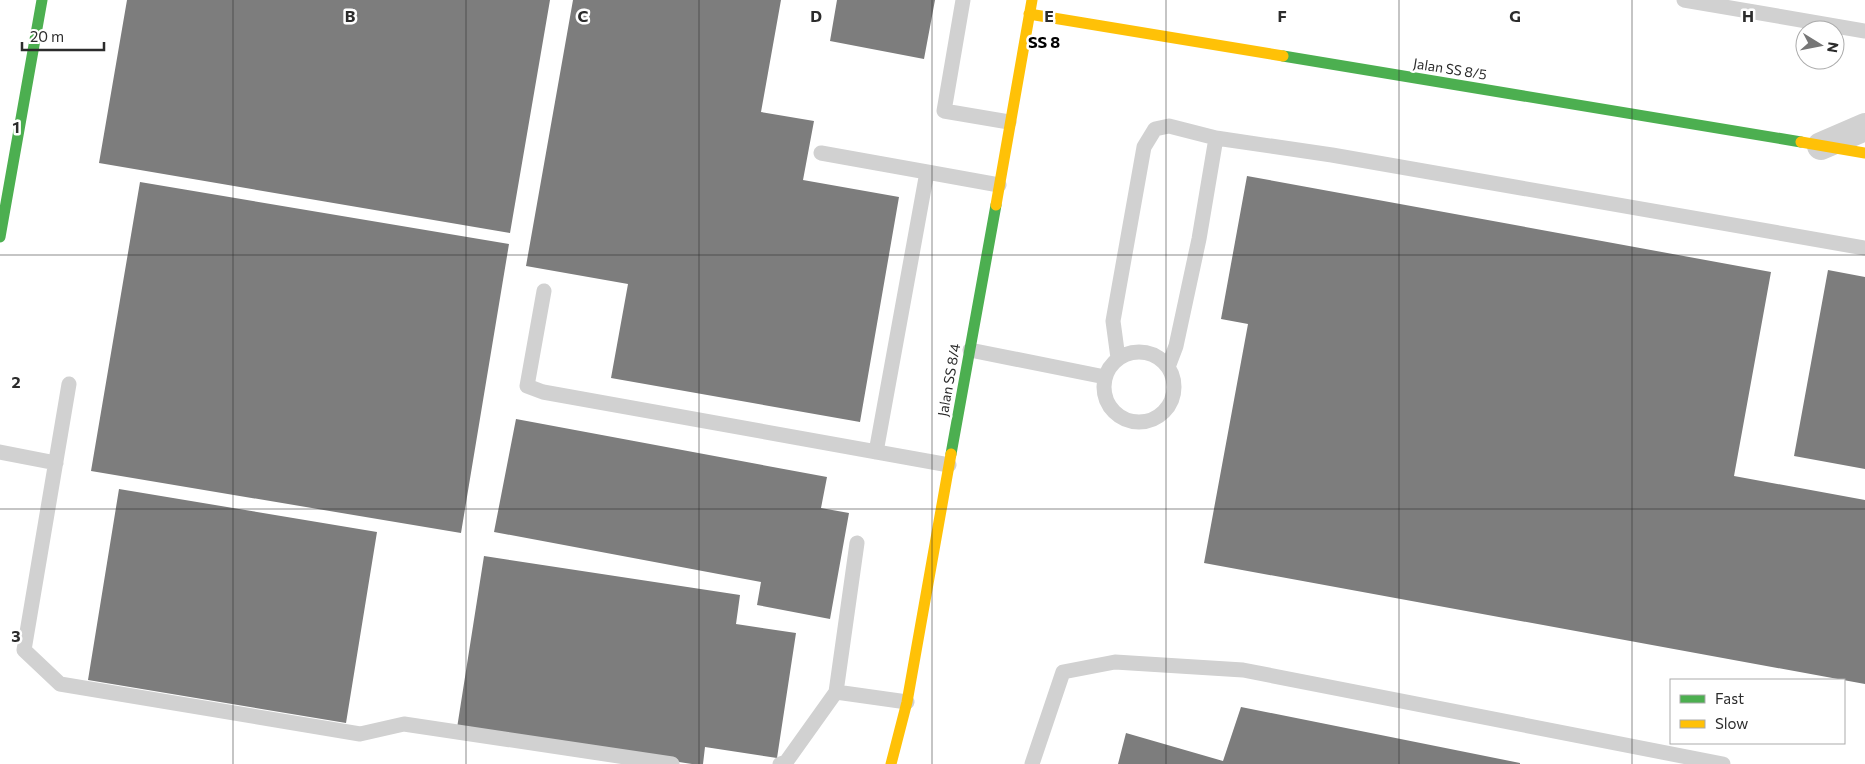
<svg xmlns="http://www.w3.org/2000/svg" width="1865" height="764" font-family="Commissioner,sans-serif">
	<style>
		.building { fill: #7d7d7d }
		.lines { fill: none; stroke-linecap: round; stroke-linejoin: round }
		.lane { stroke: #d1d1d1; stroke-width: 15 }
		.street { stroke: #d1d1d1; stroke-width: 28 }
		.fast { stroke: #4caf50; stroke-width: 11 }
		.slow { stroke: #ffc107; stroke-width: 11 }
		.grid { fill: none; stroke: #2c2c2c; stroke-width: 1; stroke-opacity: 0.55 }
		.labels { text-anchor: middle; stroke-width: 5; stroke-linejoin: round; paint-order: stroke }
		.street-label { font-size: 14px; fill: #2c2c2c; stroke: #fff }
		.quarter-label { font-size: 16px; font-weight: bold; fill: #000; stroke: #fff }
		.grid-label { font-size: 16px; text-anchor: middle; font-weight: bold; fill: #2c2c2c; stroke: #fff; stroke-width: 5; stroke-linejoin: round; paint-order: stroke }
	</style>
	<rect width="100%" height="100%" fill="#fff"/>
	<path class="building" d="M127,0H550L510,233L99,163Z
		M573,0H781L761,112L814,121L803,180L899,197L860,422L611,378L628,284L526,266Z
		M837,0H935L924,59L830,41Z
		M1247,176L1771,272L1734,476L1865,500V684L1204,563L1248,324L1221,319Z
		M140,182L509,244L461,533L91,471Z
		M1828,270L1865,277V469L1794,456Z
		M516,419L827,477L821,508L849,513L830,619L757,605L761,582L494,532Z
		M119,489L377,532L346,723L88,680Z
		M484,556L740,595L736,624L796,633L777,758L705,747L703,764H692L457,728Z
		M1241,707L1520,763V764H1118L1126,733L1223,761Z"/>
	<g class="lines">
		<path class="lane" d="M963,0L944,111L1009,122
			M1684,0L1865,31
			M821,153L927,172L876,452
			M927,172L999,185
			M544,291L527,386L543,392L949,465
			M970,350L1105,377
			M1104 387a35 35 0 1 1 70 0a35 35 0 1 1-70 0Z
			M1118,358L1113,321L1144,147L1155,129L1169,126L1216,138L1332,155L1865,248
			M1168,367L1176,346L1199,239L1216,138
			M69,384L24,650L60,684L360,734L404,724L672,764
			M0,452L56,463
			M857,543L836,692L907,702
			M780,764L786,762L836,692
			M1032,764L1063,672L1115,662L1243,670L1723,764"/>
		<path class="street" d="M1821,146L1865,127"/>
		<path class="fast" d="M1283,56L1801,142
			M0,237L42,0
			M951,454L996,205"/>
		<path class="slow" d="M1029,14L1283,56
			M1801,142L1865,153
			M996,205L1032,0
			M891,764L907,702L951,454"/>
	</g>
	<path class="grid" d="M233,0V764M466,0V764M699,0V764M932,0V764M1166,0V764M1399,0V764M1632,0V764M0,255H1865M0,509H1865"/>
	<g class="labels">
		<g class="street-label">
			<text transform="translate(1450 69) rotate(9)" y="5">Jalan SS 8/5</text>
			<text transform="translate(949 380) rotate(-80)" y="5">Jalan SS 8/4</text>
		</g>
		<g class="quarter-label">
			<text x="1044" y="48">SS 8</text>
		</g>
	</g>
	<g class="grid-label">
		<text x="350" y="22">B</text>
		<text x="583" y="22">C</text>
		<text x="816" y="22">D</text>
		<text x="1049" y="22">E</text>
		<text x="1282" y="22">F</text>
		<text x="1515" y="22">G</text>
		<text x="1748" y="22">H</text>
		<text x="16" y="133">1</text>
		<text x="16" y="388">2</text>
		<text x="16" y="642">3</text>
	</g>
	<rect x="1670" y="679" width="175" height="65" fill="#ffffff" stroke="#ababab"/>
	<rect x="1680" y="695" width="25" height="8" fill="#4caf50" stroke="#ababab"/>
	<text x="1715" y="704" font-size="15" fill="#2c2c2c">Fast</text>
	<rect x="1680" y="720" width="25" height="8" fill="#ffc107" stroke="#ababab"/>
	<text x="1715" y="729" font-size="15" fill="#2c2c2c">Slow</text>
	<g transform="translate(1820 45) rotate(100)"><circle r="24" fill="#ffffff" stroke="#ababab"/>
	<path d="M0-4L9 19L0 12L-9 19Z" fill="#767676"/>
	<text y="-8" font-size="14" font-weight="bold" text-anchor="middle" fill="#2c2c2c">N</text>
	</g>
	<path d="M22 42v8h82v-8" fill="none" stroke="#2c2c2c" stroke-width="2.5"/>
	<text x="30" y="42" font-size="15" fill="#2c2c2c" stroke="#ffffff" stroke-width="4" paint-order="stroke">20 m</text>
</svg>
